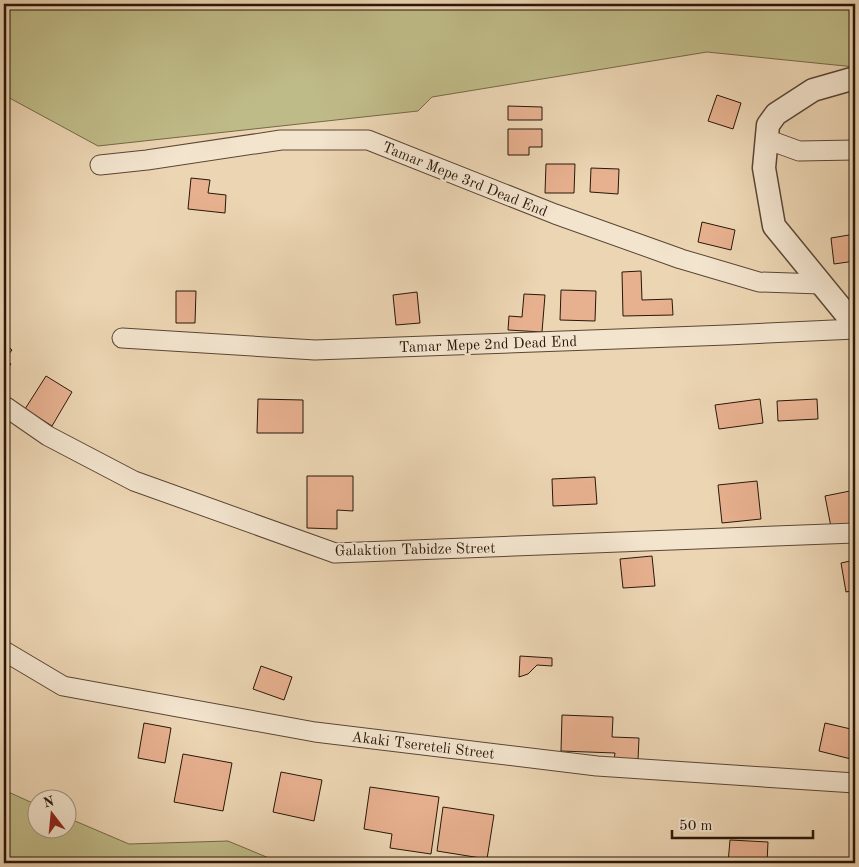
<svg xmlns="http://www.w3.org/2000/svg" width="859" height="867" font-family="'Old Standard TT',serif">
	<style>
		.green { fill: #bfbb88; stroke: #746948 }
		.building { fill: #e7b08f; stroke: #291709 }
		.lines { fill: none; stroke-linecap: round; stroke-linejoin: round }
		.minor-casing { stroke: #5a4634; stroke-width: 21 }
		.tertiary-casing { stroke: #5a4634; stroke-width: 25 }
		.minor { stroke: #f3e4ce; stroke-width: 19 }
		.tertiary { stroke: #f3e4ce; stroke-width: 22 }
		.labels { text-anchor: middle; stroke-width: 4; stroke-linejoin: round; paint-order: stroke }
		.street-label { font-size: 15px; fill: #291709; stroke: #f3e4ce }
	</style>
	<rect width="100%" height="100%" fill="#ecd5b3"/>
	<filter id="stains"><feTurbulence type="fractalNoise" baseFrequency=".004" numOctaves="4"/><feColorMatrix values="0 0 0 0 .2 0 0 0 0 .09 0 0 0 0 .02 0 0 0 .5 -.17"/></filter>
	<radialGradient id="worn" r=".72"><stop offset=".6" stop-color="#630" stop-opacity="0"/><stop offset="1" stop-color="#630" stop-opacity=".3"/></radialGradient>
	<path class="green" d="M4,4H855V67L707,52L432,97L418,111L98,146L4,95Z
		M4,790L37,805L38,830H68V818L129,844L228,841L281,863H4Z"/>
	<path class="building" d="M717,95L741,103L733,129L708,121Z
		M508,106L542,107V120H508Z
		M508,129H542V147H529V155H508Z
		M546,164H575L574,193H545Z
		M591,168L619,169L618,194L590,192Z
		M191,178L210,180L208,193L226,195L225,213L188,209Z
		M702,222L735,230L731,250L698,242Z
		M855,234V261L834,264L831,238Z
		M641,271L642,300L672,299L673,315L623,316L622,272Z
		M561,290L596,291L595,321L560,320Z
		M176,291H196L195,323H176Z
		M417,292L420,323L396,325L393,295Z
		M524,294L545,295L542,332L508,330L509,316L522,317Z
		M4,343L12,350L5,359L11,364L4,373Z
		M46,376L72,392L52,426L25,409Z
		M258,399L303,400V433H257Z
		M760,399L763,423L719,429L715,405Z
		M817,399L818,419L778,421L777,401Z
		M307,476H353V511L337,510V529L307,528Z
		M595,477L597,504L553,506L552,479Z
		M757,481L761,519L722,523L718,485Z
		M855,490V523L831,527L825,496Z
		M652,556L655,586L623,588L620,559Z
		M855,560V590L846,592L841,563Z
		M520,656L552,658V666L537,665L528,674L519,677Z
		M261,666L292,677L284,700L253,689Z
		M562,715L613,717L612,737L639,738L638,760H614L615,753L561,751Z
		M144,723L171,728L165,763L138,758Z
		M825,723L855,730V760L819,751Z
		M183,754L232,763L223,811L174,802Z
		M281,772L322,780L314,821L273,812Z
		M370,787L439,797L431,854L390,848L392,834L364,829Z
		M443,807L494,815L487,859L437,851Z
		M730,840L768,842L767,863H728Z"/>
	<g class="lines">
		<g class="minor-casing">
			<path id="minor" d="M766,139L799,151L855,150
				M100,165L147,160L281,140H368L555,214L681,259L759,282L821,284
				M122,338L315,350L727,335L855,329
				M6,407L48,436L134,481L335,553L855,533
				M4,651L63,686L315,732L597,766L855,783"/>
		</g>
		<g class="tertiary-casing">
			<path id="tertiary" d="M855,78L813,90L776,114L768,125L764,168L774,226L855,325"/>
		</g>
		<use href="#minor" class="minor"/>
		<use href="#tertiary" class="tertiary"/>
	</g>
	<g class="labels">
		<g class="street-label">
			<text transform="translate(465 179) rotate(22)" y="5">Tamar Mepe 3rd Dead End</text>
			<text transform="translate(488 344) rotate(-2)" y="5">Tamar Mepe 2nd Dead End</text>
			<text transform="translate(415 549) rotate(-1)" y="5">Galaktion Tabidze Street</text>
			<text transform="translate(423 745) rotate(7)" y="5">Akaki Tsereteli Street</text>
		</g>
	</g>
	<rect width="859" height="867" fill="none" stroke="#ecd5b3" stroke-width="20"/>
	<rect x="5" y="5" width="849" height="857" fill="none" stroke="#291709" stroke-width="2.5"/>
	<rect x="10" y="10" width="839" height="847" fill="none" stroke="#291709"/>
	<g transform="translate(52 814) rotate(344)"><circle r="24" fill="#f3e4ce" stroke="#a2927f"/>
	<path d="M0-4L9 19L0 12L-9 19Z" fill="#8f2418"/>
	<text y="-8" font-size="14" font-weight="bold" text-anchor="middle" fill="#291709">N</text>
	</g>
	<path d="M672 830v8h141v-8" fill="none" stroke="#291709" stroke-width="2.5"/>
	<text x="679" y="830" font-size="15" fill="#291709" stroke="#f3e4ce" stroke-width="4" paint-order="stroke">50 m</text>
	<rect width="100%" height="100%" filter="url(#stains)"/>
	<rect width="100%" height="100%" fill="url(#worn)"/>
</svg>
